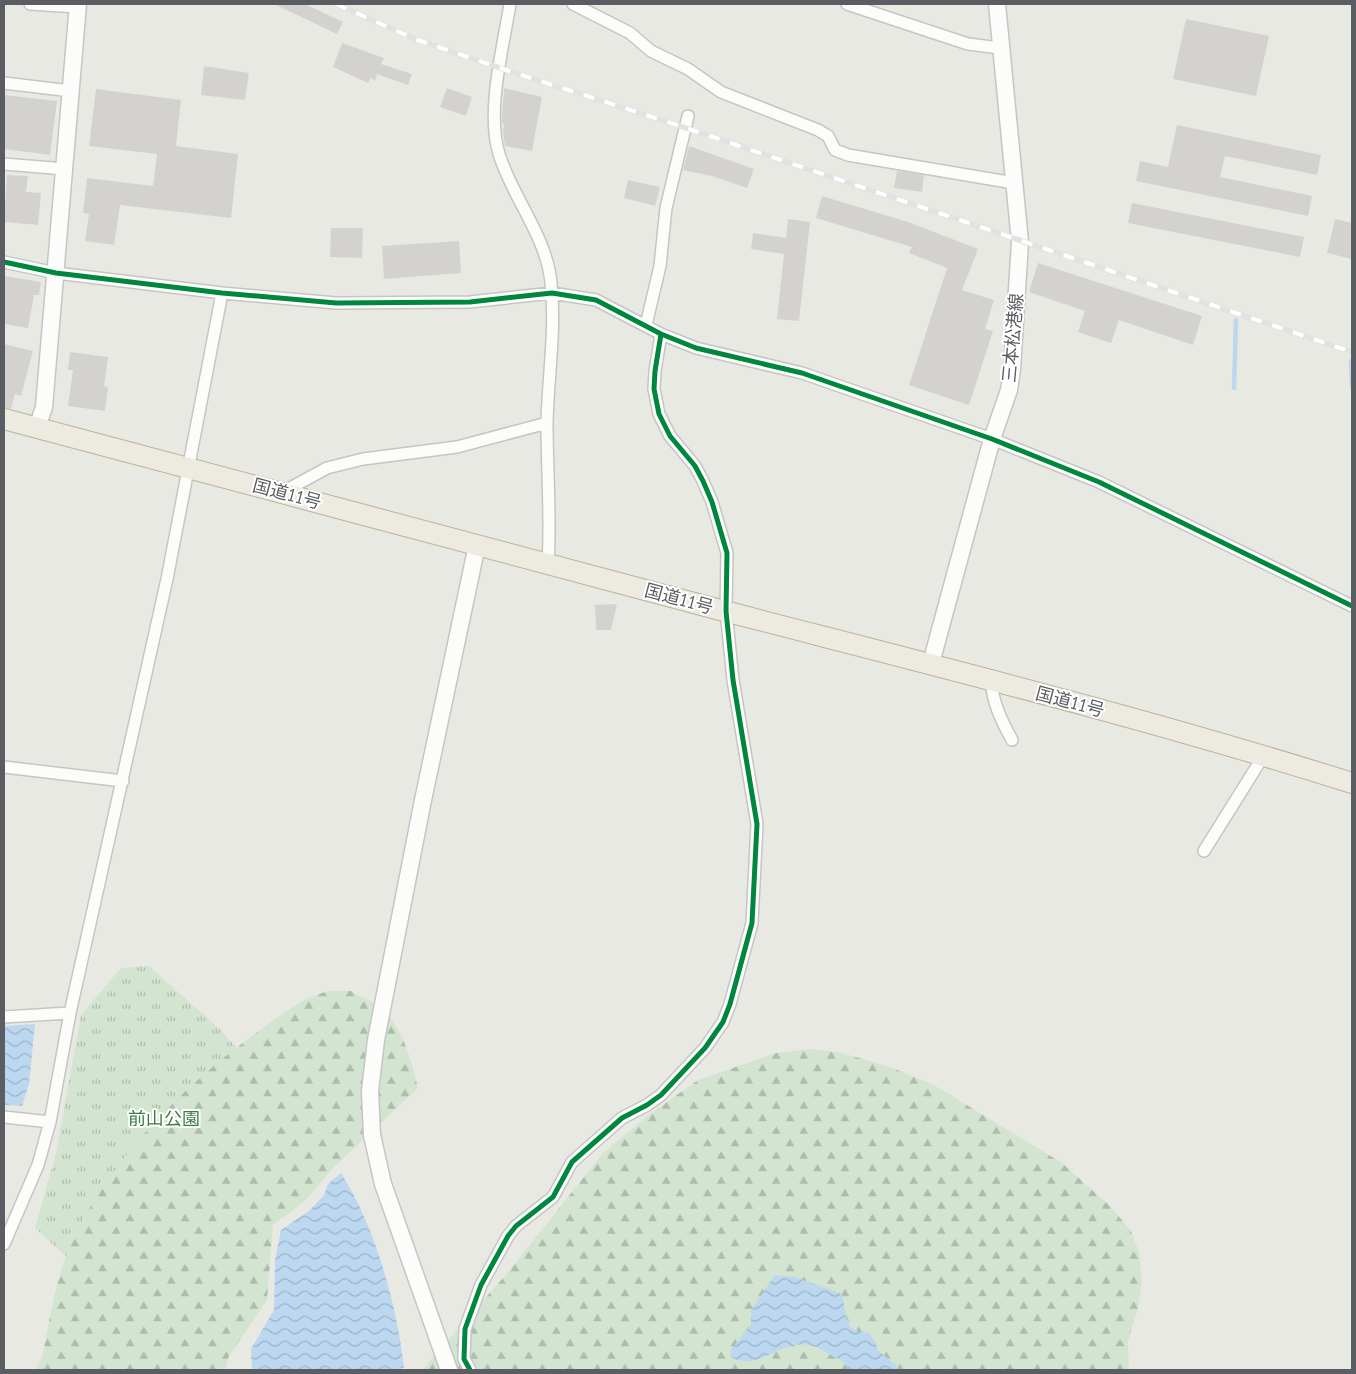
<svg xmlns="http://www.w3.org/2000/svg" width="1356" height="1374" font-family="'PT Sans Narrow','Noto Sans JP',sans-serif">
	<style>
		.grass { fill: url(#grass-tufts) }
		.forest { fill: url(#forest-firs) }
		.water { fill: url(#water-waves) }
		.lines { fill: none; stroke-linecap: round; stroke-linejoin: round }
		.stream { stroke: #bcd8f0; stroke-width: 4.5 }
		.building { fill: #d3d2cf }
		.street-casing { stroke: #c5c5c5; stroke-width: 14 }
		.secondary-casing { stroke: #c4c5c5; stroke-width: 19 }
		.highway-casing { stroke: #bcb396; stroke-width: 22 }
		.street { stroke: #fcfcfb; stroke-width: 11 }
		.secondary { stroke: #fcfcfb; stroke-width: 16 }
		.highway { stroke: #eceae1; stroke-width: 20 }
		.rail-casing { stroke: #e1e2e1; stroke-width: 5.5 }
		.rail { stroke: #fff; stroke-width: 4; stroke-dasharray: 11; stroke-linecap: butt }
		.cycleway-casing { stroke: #fff; stroke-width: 8 }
		.cycleway { stroke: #00873e; stroke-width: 5 }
		.labels { text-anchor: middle; stroke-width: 4; stroke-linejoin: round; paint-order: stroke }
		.street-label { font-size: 18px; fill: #5a5d61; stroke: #fff }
		.park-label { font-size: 18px; fill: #3d7d43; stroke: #fff }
	</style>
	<defs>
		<pattern id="grass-tufts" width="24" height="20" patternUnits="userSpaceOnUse" patternTransform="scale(1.25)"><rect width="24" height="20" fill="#d3e4d1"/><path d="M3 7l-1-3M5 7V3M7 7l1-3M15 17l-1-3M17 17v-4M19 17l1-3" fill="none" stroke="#aebcad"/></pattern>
		<pattern id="forest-firs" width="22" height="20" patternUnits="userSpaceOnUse" patternTransform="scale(1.25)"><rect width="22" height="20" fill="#d3e4d1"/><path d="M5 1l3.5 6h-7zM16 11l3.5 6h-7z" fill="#aebcad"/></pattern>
		<pattern id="water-waves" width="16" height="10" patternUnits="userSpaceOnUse" patternTransform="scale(1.25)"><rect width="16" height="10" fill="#bcd8f0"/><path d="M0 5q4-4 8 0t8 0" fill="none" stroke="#9cb2c6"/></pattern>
	</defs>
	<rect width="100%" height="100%" fill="#e9e9e4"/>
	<path class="grass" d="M149,966L220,1029L301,1123L104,1292L35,1228L56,1153L81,1015L121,968Z"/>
	<path class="forest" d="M351,991C359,996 368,999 376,1005C402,1022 411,1059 418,1088L333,1168L305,1201L273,1225L267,1300L229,1356L225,1370H35L42,1358C51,1313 57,1268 79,1227C122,1147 189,1081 263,1028C282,1014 301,999 325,992C332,990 343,991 351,991Z
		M811,1049L842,1053L890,1067L934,1085L1062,1163L1110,1206L1131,1231L1139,1252L1142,1281L1138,1308L1128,1341L1129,1370H422L509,1271L603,1153L650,1114L698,1080L776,1053Z"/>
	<path class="water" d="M35,1024L29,1084L22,1106L4,1105V1026Z
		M341,1173C375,1226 397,1305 404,1368L391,1370H252L251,1349L274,1310L275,1260L281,1230L310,1210L324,1195L328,1184Z
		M775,1275L795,1277L842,1294C847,1316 843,1333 870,1333L878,1350L901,1370H849C840,1355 841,1362 829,1354C786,1324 768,1374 732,1358L730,1351L751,1324V1310Z"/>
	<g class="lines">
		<path class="stream" d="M1351,361L1352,386
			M1234,388L1236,320"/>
	</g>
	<path class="building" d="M274,4H305L343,22L337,34Z
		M1186,19L1269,36L1256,96L1173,79Z
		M342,43L384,58L381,64L412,74L408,85L377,74L375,81L371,78L368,83L333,67Z
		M204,66L249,73L245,100L201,95Z
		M447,88L472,97L466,116L440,107Z
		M504,88L542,97L532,151L505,146L503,132L504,124L502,123V118Z
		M96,89L181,100L176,146L238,154L231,218L120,205L114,245L85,241L89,214L83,213L87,178L153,186L157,154L89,146Z
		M4,95L57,101L50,155L4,149Z
		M1177,125L1321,155L1317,175L1225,156L1220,177L1312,196L1308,216L1136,181L1140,161L1168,167Z
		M689,146L754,169L747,188L712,176L683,170Z
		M897,171L924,175L922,192L894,188Z
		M7,175L28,176L26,192L41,193L38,225L4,222Z
		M628,180L660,187L655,206L624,198Z
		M822,196L908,222L978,249L962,290L994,300L985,329L993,331L969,405L909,385L947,268L909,253L912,247L816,218Z
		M1132,203L1304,237L1300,257L1128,223Z
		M788,219L810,222L799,321L777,319L784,254L751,249L753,233L786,238Z
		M1335,219L1352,223V259L1327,253Z
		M331,228H363L362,258L330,257Z
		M459,241L461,273L384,279L382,246Z
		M1038,263L1202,316L1193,345L1119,320L1111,343L1078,332L1085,311L1029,292Z
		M4,276L41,282L39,295H34L28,328L4,324Z
		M4,344L33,351L21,396L15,394L11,409L4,407Z
		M70,352L108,357L104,386L108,387L105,411L68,406L73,370H68Z
		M617,604L611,630H596L595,605Z"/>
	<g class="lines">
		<g class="street-casing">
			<path id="street" d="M30,4L77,7
				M510,4C503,48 486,111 499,154C512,197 547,237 551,283C556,330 548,377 547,423C547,470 551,517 548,564
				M573,4L630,33L651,51L688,69L721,92L818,130L828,136L835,150L848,155L1014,183
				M847,4L968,44L1000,48
				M4,83L71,91
				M4,164L65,169
				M4,262L56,273L222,293L336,303L470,302L552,293L596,300L661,334L696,348L802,373L992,439L1099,482L1352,606
				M646,325L660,266L666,208L688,116
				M281,493L327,468L363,459L457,447L547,423
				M991,681C993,703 1001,720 1012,740
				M4,767L123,781
				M1204,851L1264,755
				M4,1017L70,1013
				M4,1117L50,1122
				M4,1244L38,1165L50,1122L70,1013L167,579L222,293
				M470,1370L464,1359L465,1329L481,1285L508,1236L516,1226L553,1197L572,1162L622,1118L647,1105L661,1095L705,1048L723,1022L730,1004L752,923L757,824L733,680L726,611L727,553L712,502L703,481L695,466L670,436L659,414L654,389L655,371L661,334"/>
		</g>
		<g class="secondary-casing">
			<path id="secondary" d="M37,428L44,407L78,4
				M931,663L992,439L1009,390L1012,369L1020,242L997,4
				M449,1370L383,1184L372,1135L370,1091L376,1040L422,805L477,545"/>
		</g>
		<g class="highway-casing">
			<path id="highway" d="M4,419C239,481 474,545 709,607C924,663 1140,716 1352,783"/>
		</g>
		<use href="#street" class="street"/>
		<use href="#secondary" class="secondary"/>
		<use href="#highway" class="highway"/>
		<g class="rail-casing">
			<path id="rail" d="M336,4L415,39L500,68L686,128L1352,352"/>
		</g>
		<use href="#rail" class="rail"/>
		<g class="cycleway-casing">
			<path id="cycleway" d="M4,262L56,273L222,293L336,303L470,302L552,293L596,300L661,334L696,348L802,373L992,439L1099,482L1352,606
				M470,1370L464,1359L465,1329L481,1285L508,1236L516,1226L553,1197L572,1162L622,1118L647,1105L661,1095L705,1048L723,1022L730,1004L752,923L757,824L733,680L726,611L727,553L712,502L703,481L695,466L670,436L659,414L654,389L655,371L661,334"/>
		</g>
		<use href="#cycleway" class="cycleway"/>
	</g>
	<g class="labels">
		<g class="street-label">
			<text transform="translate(1013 338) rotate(-85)" y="6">三本松港線</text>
			<text transform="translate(287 494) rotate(15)" y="6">国道11号</text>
			<text transform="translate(679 599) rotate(15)" y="6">国道11号</text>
			<text transform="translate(1070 702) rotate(15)" y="6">国道11号</text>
		</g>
		<g class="park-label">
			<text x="164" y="1125">前山公園</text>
		</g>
	</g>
	<rect width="1356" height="1374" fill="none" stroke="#5a5d61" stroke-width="10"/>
</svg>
